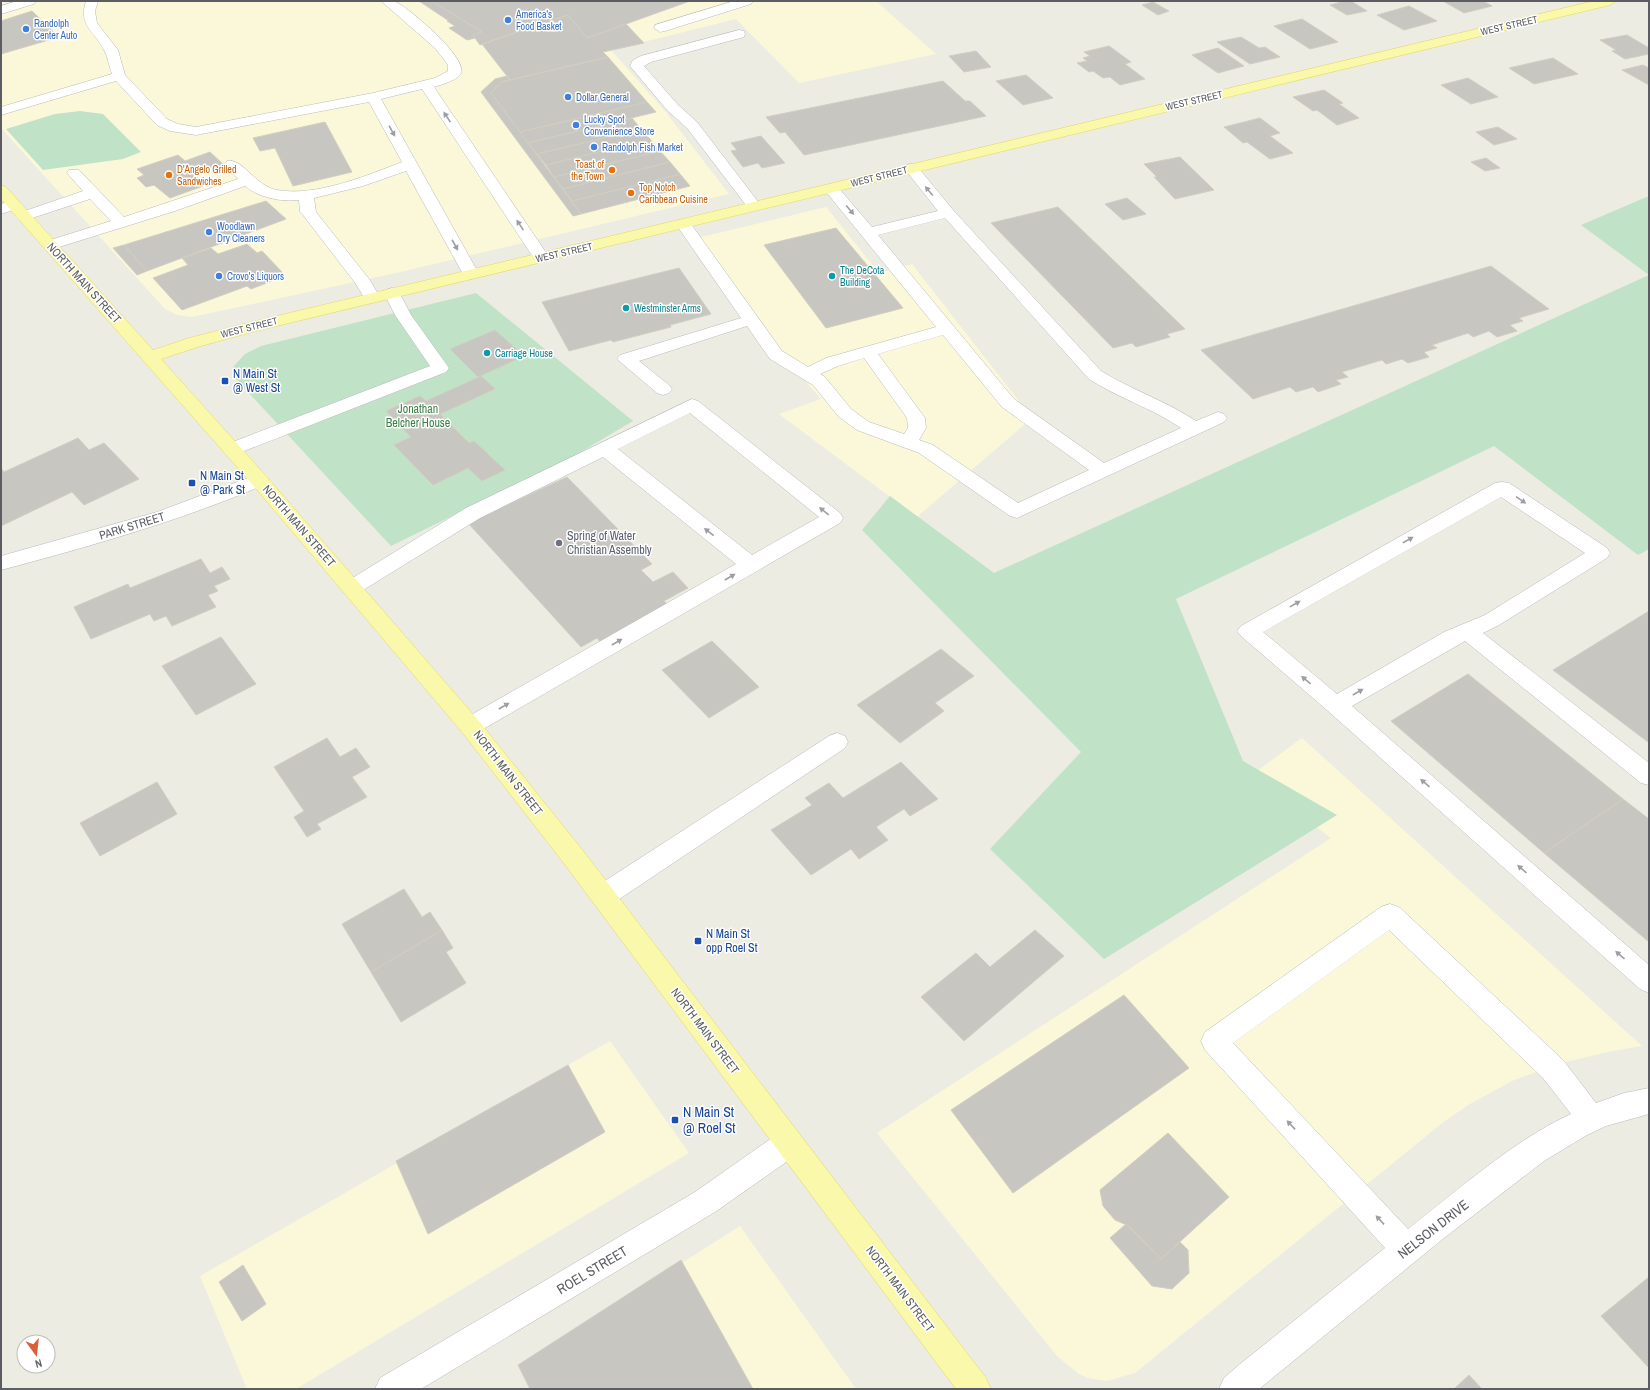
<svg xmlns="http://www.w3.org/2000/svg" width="1650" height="1390" font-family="'Archivo Narrow',sans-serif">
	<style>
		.commercial { fill: #fbf8d9 }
		.green { fill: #c0e2c6 }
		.building { fill: #c8c6c0; stroke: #d1cec1 }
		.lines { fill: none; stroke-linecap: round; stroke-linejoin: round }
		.minor-casing { stroke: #b8b9be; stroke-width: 1 }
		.major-casing { stroke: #e6d661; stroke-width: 1 }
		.minor { fill: #fff; fill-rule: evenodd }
		.major { fill: #f9f8ab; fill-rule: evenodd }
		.oneway { fill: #9d9ea1 }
		.shop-dot { fill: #3f7fe0; stroke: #fff; stroke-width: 1.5 }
		.food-dot { fill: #e8710a; stroke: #fff; stroke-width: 1.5 }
		.culture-dot { fill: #0f9aa8; stroke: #fff; stroke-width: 1.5 }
		.transit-dot { fill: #1a4fb4; stroke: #fff; stroke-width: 1.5 }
		.worship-dot { fill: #6b7280; stroke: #fff; stroke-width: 1.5 }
		.labels { text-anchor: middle; stroke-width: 3; stroke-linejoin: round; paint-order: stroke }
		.far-shop-label { font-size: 10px; fill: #366cbe; stroke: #fff; text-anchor: start }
		.far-street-label { font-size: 10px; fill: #5b5d62; stroke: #fff }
		.far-food-label { font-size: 10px; fill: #c56008; stroke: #fff; text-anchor: start }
		.far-culture-label { font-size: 10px; fill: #0d838f; stroke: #fff; text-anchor: start }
		.street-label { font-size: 12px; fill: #5b5d62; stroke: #fff }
		.transit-label { font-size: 12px; fill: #164399; stroke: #fff; text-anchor: start }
		.park-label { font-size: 12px; fill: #3b8149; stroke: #fff }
		.worship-label { font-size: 12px; fill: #5b616d; stroke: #fff; text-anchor: start }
		.near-transit-label { font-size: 14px; fill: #164399; stroke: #fff; text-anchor: start }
		.near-street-label { font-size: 14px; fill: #5b5d62; stroke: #fff }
	</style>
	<rect width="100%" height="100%" fill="#ecece2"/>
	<path class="commercial" d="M1,1H876L936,54L799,83L736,19L611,50L664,110L729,194L396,273L192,317L177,315L165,309L1,128Z
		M826,207L879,273L912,264L1032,418L917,517L779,414L821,399L765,335L693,239Z
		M1302,738L1642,1046L1607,1052L1558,1064L1512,1081L1468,1105L1441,1124L1135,1373L1107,1381L1088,1378L1079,1374L1057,1356L877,1133L1331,838L1249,777Z
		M610,1041L689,1153L296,1389H247L200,1276Z
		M740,1226L856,1389H531L520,1366Z"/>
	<path class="green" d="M80,111L103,114L141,152L123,159L43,170L6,129L55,114Z
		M1649,196V275L1581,225Z
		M1649,275V549L1638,555L1494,446L1176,599L1243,761L1337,815L1104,959L990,849L1081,752L862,530L890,496L994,573Z
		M476,293L633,421L572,457L391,546L234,377L233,367L245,354L261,346Z"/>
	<path class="building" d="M419,1H432L482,32L473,35L475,38L467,40L449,28L455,26L447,21H449Z
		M432,1H690L587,38L568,15L480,45L473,35L482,32Z
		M1345,1H1351L1367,11L1347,15L1330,5Z
		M1443,1H1483L1492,6L1464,13Z
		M1153,2L1169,11L1158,15L1142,5Z
		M1409,6L1437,21L1404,30L1377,15Z
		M32,11L59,37L1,54V21Z
		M568,15L587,38L626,24L644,43L603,52L608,57L510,80L482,44Z
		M1302,19L1338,42L1310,49L1274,26Z
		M1627,35L1649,48V54L1625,59L1612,51L1616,50L1600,40Z
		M1241,37L1259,48L1265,47L1280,57L1250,64L1217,42Z
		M1109,46L1131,62L1125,64L1145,79L1120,85L1110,77L1103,78L1093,71L1089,72L1077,63L1087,61L1083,58L1090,56L1084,52Z
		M1218,48L1244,66L1218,73L1192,55Z
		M976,51L991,67L964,72L949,56Z
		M608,57L647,102L520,132L491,93L501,82Z
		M1553,58L1578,74L1534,84L1509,68Z
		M1643,65L1649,68V85L1622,70Z
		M1026,75L1053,98L1023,105L996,81Z
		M507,76L510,80L501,82L491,93L581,214L573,216L481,92L495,79Z
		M1468,78L1498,97L1471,104L1441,85Z
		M943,81L965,101H970L986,116L804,155L785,132L780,133L766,117Z
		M1324,90L1343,103L1339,104L1359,118L1337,125L1317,110L1313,111L1293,97Z
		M647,102L656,112L528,143L520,132Z
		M632,118L641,129L537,154L528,143Z
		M1260,118L1280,133L1270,136L1293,153L1270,159L1247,142L1243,143L1224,127Z
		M325,122L352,172L293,186L275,148L260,151L253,138Z
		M1498,127L1517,139L1494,145L1476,132Z
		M641,129L650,139L546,165L537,154Z
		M761,136L785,163L762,168L758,163L743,167L731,151L737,150L731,143Z
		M650,139L660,151L554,177L546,165Z
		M660,151L670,162L563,189L554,177Z
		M210,152L224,165L195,175L206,185L170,198L154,185L146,187L137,178L144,175L137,169L178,155L185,161Z
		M1180,157L1214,190L1175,199L1154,177H1157L1144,164Z
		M1486,158L1500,168L1485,171L1471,162Z
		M670,162L680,174L572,201L563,189Z
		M680,174L690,186L581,214L572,201Z
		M1127,198L1146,214L1123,220L1105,204Z
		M266,201L286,219L147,271L124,245Z
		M1058,207L1185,329L1167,334L1170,337L1136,347L1132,343L1113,348L991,223Z
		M836,228L903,308L826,328L764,245Z
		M247,244L257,253L262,251L282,272L276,274L280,278L251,289L247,286L182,310L153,278L188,265L182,258L211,248L218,254Z
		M124,245L147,271L137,275L113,248Z
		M1491,266L1549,309L1519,318L1523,321L1510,325L1517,331L1497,337L1489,331L1473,337L1468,333L1432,345L1437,348L1424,352L1429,357L1408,363L1402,359L1386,364L1382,360L1342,372L1348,377L1336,380L1341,384L1318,392L1313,387L1296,392L1290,387L1253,399L1201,350Z
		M679,268L711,314L670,325L671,327L613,342L611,340L569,351L542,302Z
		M495,330L524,356L478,377L450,349Z
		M481,376L495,389L440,414L469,443L474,441L505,470L482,481L468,468L433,485L394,445L411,437L386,411L420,396L426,401Z
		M78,438L89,450L104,443L139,479L84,505L72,492L1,526V468L4,472Z
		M567,477L652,564L641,570L653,582L673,572L688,588L664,601L670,607L601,643L597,638L581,647L468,523Z
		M201,559L210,573L222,567L230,579L214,586L218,591L208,595L216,607L172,626L166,616L154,621L150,614L91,639L74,607L128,584L130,588Z
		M1649,611V741L1648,742L1553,670Z
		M221,637L256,684L196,715L162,666Z
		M712,641L759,687L709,718L662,670Z
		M941,649L974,676L935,703L944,711L900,743L857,705Z
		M1468,674L1623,799L1544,853L1391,721Z
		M327,738L340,757L356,748L370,767L352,777L367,797L317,824L321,829L307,837L294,817L304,811L274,767Z
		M901,762L938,799L910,816L904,809L876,827L888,840L859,859L851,849L811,875L771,830L812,805L805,798L829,783L843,798Z
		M157,782L177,814L100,856L80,823Z
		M1623,799L1649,819V942L1544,853Z
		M404,889L422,917L430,912L442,930L371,972L342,924Z
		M442,930L453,948L446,952L466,983L401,1022L371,972Z
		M1035,930L1064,956L964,1041L921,997L976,953L990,967Z
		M1124,995L1189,1068L1013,1193L951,1110Z
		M568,1065L605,1132L428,1234L396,1161Z
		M1168,1133L1229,1197L1161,1259L1129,1226L1115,1220L1103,1206L1100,1190Z
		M1126,1224L1161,1259L1180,1242L1188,1250L1189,1273L1172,1289L1152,1286L1110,1238Z
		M681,1260L753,1389H530L518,1365Z
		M243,1265L266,1304L242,1321L219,1282Z
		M1649,1277V1368L1601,1316Z
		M1469,1375L1482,1389H1454Z"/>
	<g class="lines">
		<g class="minor-casing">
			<path id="minor" d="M17,1H36L34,4L1,14V6Z
				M86,1H98L95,11L97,23L118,50L125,75L167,119L178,124L196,127L373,93L435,78L448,71V65L435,48L381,1C385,1 392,0 396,2C410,9 467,57 461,73C459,80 440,85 434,87L549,257L547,260L541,262L535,260L422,89L381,99L479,274L477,277L471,279L465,277L463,274L406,171L363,186L314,198L316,212L369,279L380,297L378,301L372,302L366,301L356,284L303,215L300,212L299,200C281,202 259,198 245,186L175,211L56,248H44L42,245L44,242L111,221L90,199L29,219H19L16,216L19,213L83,191L67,173L69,170H79L124,217L238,179L225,164L227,161C242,157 256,187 277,190C315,197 366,176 402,162L369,102L196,135L170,131L157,125L116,81L1,115V107L112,74C109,66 108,57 104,50C94,30 78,26 86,1Z
				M734,1H753L751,4L665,31L660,32L654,28L655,25Z
				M739,30L744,31L745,34L744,37L651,62L644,66L678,105L697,122L759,203L762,206L759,209H749L687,128L668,111L630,66L633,60L641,56Z
				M911,164L916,165L953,210L1101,371C1132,390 1166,401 1196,421L1218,412L1224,414L1227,418L1224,422L1017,518L1010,516L919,453L857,430L839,417L813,385L770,359L747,326L639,361L669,385L672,389L669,393L663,395L657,393L617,359L620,355L741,318L675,223L678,220H688L782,351L808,367L826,358L936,327L823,188L826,185H836L872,227L938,211L904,168L906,165ZM945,218L1089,379C1118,398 1152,408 1181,428L1104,463L1014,399L878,235ZM943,335L1002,407L1089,470L1018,503L933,445L919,440L926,428L925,418L878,354ZM864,358L907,418L908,428L904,434L869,422L851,409L825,377L820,374L838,366Z
				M14,200L19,202L22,205L19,208L1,214V204Z
				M392,288L398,290L411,315L449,368L446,372L239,453L232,455L225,453L223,449L225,445L430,366L395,315L384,293L386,290Z
				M692,399L698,401L840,513L843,518L840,523L478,732L470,735L462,732L459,726L462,720L736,564L603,457L480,518L360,592L353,594L346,592L343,587L346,582L466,508ZM690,413L819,517L752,555L618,449Z
				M259,474L266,476L269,480L266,484C180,521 91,546 1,570V556L157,512Z
				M1502,482L1509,483L1607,548L1610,553L1607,558L1499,625L1483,633L1649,763V785L1641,783L1465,641L1352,706L1649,965V993L1640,989L1328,711L1241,636L1237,631L1241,626L1495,483ZM1501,497L1585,553L1485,615L1444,632L1337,694L1263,632Z
				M837,733L845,736L848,742L845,748L612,904L603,907L594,904L591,896L594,888L829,736Z
				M1390,904L1399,907L1563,1060L1596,1103L1624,1093L1649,1088V1114L1606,1126L1587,1135L1544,1161L1444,1238L1259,1389H1219L1224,1378L1240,1364L1385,1248L1205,1050L1201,1041L1205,1032L1381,907ZM1389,930L1543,1078L1571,1114C1514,1140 1457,1191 1408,1229L1233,1043Z
				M789,1129L799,1133L803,1143L799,1153L715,1212L421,1389H375L380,1378L695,1192L779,1133Z"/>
		</g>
		<g class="major-casing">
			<path id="major" d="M1594,1H1616L1610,5L256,331L201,346L161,359L266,476L478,720L584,852L986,1378L991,1389H956L566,866L462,732L252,484L1,199V185L6,187L153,350L189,338L252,322Z"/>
		</g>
		<use href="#minor" class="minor"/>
		<use href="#major" class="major"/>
	</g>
	<defs><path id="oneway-solid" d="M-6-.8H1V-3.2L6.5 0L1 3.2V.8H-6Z"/></defs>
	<g class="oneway">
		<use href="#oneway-solid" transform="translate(447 117) rotate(-124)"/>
		<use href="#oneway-solid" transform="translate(392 131) rotate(61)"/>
		<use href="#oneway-solid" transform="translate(929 191) rotate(-130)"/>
		<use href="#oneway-solid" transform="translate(850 210) rotate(50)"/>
		<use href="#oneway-solid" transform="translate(520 225) rotate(-124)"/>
		<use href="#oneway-solid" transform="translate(455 245) rotate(61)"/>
		<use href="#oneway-solid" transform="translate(1521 500) rotate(34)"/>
		<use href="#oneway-solid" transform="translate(824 511) rotate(-141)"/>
		<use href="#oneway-solid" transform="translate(709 532) rotate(-142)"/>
		<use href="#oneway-solid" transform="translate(1408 540) rotate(-29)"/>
		<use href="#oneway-solid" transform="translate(730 577) rotate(-30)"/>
		<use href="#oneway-solid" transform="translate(1295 604) rotate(-29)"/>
		<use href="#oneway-solid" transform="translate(617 642) rotate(-30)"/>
		<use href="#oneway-solid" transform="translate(1306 680) rotate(-140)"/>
		<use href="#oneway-solid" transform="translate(1358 692) rotate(-30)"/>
		<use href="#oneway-solid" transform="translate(504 706) rotate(-30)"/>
		<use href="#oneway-solid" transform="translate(1425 783) rotate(-139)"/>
		<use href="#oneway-solid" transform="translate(1522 869) rotate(-139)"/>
		<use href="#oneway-solid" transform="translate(1620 955) rotate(-139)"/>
		<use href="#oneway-solid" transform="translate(1291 1125) rotate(-133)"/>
		<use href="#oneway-solid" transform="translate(1380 1220) rotate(-133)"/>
	</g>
	<g class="shop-dot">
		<circle cx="508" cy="20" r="4"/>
		<circle cx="26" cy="29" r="4"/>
		<circle cx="568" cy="97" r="4"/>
		<circle cx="576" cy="125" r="4"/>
		<circle cx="594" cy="147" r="4"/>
		<circle cx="209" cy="232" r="4"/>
		<circle cx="219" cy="276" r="4"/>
	</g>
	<g class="food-dot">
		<circle cx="612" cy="170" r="4"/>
		<circle cx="169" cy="175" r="4"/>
		<circle cx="631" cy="193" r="4"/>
	</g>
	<g class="culture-dot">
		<circle cx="832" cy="276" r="4"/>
		<circle cx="626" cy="308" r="4"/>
		<circle cx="487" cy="353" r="4"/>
	</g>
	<g class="transit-dot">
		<rect x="221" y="377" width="8" height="8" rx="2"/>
		<rect x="188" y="479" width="8" height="8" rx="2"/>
		<rect x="694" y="937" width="8" height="8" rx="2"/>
		<rect x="671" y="1116" width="8" height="8" rx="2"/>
	</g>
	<circle class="worship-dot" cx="559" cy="543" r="4"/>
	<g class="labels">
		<g class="far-shop-label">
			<text x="516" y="18">America's<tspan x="516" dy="12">Food Basket</tspan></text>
			<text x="34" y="27">Randolph<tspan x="34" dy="12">Center Auto</tspan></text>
			<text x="576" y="101">Dollar General</text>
			<text x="584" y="123">Lucky Spot<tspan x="584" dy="12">Convenience Store</tspan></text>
			<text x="602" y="151">Randolph Fish Market</text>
			<text x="217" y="230">Woodlawn<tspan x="217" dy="12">Dry Cleaners</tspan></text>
			<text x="227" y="280">Crovo's Liquors</text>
		</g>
		<g class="far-street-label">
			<text transform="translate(1509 25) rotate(-13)" y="4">WEST STREET</text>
			<text transform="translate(1194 100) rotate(-13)" y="4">WEST STREET</text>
			<text transform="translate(879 176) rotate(-14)" y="4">WEST STREET</text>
			<text transform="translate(564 252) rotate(-13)" y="4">WEST STREET</text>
			<text transform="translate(249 327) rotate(-14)" y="4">WEST STREET</text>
		</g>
		<g class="far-food-label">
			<text x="604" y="168" text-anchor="end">Toast of<tspan x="604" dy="12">the Town</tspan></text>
			<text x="177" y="173">D'Angelo Grilled<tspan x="177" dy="12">Sandwiches</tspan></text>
			<text x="639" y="191">Top Notch<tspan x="639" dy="12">Caribbean Cuisine</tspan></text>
		</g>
		<g class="far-culture-label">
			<text x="840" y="274">The DeCota<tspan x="840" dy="12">Building</tspan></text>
			<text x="634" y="312">Westminster Arms</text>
			<text x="495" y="357">Carriage House</text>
		</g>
		<g class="street-label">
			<text transform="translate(84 283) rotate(48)" y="4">NORTH MAIN STREET</text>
			<text transform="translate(132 526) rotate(-17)" y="4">PARK STREET</text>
			<text transform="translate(299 526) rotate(49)" y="4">NORTH MAIN STREET</text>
			<text transform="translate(508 773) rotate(52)" y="4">NORTH MAIN STREET</text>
			<text transform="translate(705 1031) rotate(53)" y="4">NORTH MAIN STREET</text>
			<text transform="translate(900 1289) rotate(53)" y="4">NORTH MAIN STREET</text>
		</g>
		<g class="transit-label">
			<text x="233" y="378">N Main St<tspan x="233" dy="14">@ West St</tspan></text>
			<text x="200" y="480">N Main St<tspan x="200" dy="14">@ Park St</tspan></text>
			<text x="706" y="938">N Main St<tspan x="706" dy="14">opp Roel St</tspan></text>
		</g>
		<g class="park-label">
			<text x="418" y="413">Jonathan<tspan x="418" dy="14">Belcher House</tspan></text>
		</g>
		<g class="worship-label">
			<text x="567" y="540">Spring of Water<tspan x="567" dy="14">Christian Assembly</tspan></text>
		</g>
		<g class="near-transit-label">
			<text x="683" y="1117">N Main St<tspan x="683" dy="16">@ Roel St</tspan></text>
		</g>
		<g class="near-street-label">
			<text transform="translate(1433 1229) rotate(-38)" y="5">NELSON DRIVE</text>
			<text transform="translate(592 1270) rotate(-31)" y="5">ROEL STREET</text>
		</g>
	</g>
	<rect width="1650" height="1390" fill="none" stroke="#5b5d62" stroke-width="4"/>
	<g transform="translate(36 1354) rotate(165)"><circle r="19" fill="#ffffff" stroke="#bdbec0"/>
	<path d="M0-3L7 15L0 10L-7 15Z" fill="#dc5f39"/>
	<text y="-6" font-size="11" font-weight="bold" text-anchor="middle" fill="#5b5d62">N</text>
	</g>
</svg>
